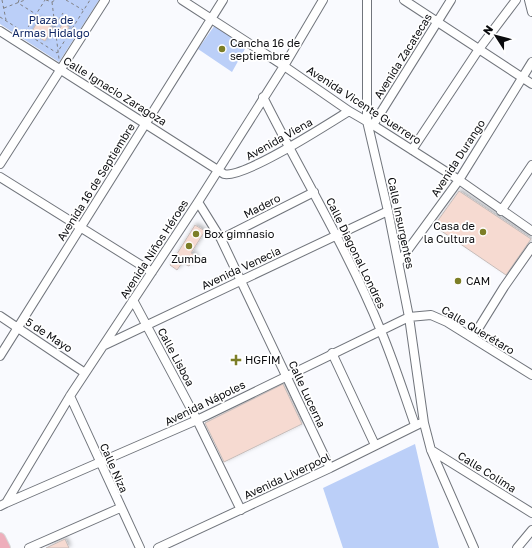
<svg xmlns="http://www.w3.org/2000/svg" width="532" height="548" font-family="'Golos Text',sans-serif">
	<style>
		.green { fill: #bbcff8 }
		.building { fill: #f6dad1; stroke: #c7bdba; filter: url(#shadow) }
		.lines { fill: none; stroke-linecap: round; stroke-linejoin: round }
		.minor-casing { stroke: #71757c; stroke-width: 10 }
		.major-casing { stroke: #d8d8d8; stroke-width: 12 }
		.path { stroke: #808185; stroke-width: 1; stroke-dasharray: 3 3; stroke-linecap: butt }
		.minor { stroke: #fff; stroke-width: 8 }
		.major { stroke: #eeaebb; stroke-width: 10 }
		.poi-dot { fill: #7c7e27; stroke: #fff; stroke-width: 1.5 }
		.labels { text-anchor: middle; stroke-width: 3.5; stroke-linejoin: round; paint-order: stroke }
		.park-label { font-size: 11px; fill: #102765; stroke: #fff }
		.poi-label { font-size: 11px; fill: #0a0b0e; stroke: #fff; text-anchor: start }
		.street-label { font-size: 11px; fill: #0a0b0e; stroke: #fff }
	</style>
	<defs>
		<filter id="shadow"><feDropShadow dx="2" dy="-2" stdDeviation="2" flood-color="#0004"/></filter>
	</defs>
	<rect width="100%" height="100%" fill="#f9fafe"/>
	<path class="green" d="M0,0H99L59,62L0,24Z
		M215,25L246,47L232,72L198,49Z
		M415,444L439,548H343L323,488Z"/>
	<path class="building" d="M39,19L53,28L45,41L31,33Z
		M63,23L69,27L63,38L57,34Z
		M459,191L531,239L506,275L434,226Z
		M195,225L205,231L191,253L197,256L189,266L182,263L177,270L170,265Z
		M283,384L302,424L224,462L205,423Z
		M65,539L69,548H46Z"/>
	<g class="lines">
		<g class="minor-casing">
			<path id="minor" d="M182,0L284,66L349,111L373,125L459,180L532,231
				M367,0V121L388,211L409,317L424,423L431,450L474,548
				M404,0L532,84
				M529,0L532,12
				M0,31L224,174C243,179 328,124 349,111
				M263,97C302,175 348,250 381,331C394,362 404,394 415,425
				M373,125L451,0
				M412,150L479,49L516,0
				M0,164L105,0
				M0,177L152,272
				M198,202L221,239L330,468
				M501,211L532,165
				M221,239L314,192
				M399,262L459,180L532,62
				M133,300L197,420L241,510
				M0,316L85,373
				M473,337L504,287L532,247
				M105,345L388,211
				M332,353L375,445
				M0,356L223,0
				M70,396L140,548
				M431,450L532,513
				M6,503L197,420L409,317L431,315L447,322L532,375
				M0,506L6,503L70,396L198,202L284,66L323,0
				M29,548L120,508
				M158,548L330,468L419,424
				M517,548L532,530"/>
		</g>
		<g class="major-casing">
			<path id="major" d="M0,538L5,548"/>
		</g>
		<path class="path" d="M2,0L6,20
			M19,0L18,3L55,26L63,13
			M46,0L52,2L55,0
			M66,0L83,10
			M52,2L59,59
			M4,8L25,0
			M0,17L57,53L90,0
			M25,32L45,0"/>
		<use href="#minor" class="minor"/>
		<use href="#major" class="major"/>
	</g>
	<g class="poi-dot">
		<circle cx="222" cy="49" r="4"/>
		<circle cx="483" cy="232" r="4"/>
		<circle cx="196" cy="234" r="4"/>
		<circle cx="189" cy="246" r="4"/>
		<circle cx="458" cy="281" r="4"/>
		<path d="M234 354h4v4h4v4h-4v4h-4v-4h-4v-4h4z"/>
	</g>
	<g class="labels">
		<g class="park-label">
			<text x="51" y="24">Plaza de<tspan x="51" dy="13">Armas Hidalgo</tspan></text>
		</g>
		<g class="poi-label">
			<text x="230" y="47">Cancha 16 de<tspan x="230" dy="13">septiembre</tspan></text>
			<text x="475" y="230" text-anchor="end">Casa de<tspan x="475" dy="13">la Cultura</tspan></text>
			<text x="204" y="238">Box gimnasio</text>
			<text x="189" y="263" text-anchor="middle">Zumba</text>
			<text x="466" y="285">CAM</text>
			<text x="245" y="364">HGFIM</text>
		</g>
		<g class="street-label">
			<text transform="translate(403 56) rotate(-58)" y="4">Avenida Zacatecas</text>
			<text transform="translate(115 91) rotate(32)" y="4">Calle Ignacio Zaragoza</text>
			<text transform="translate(364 105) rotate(33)" y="4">Avenida Vicente Guerrero</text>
			<text transform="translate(279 139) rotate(-29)" y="4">Avenida Viena</text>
			<text transform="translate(458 158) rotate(-57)" y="4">Avenida Durango</text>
			<text transform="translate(96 182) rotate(-58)" y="4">Avenida 16 de Septiembre</text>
			<text transform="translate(262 206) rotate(-27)" y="4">Madero</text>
			<text transform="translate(401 223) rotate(78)" y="4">Calle Insurgentes</text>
			<text transform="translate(154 249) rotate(-57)" y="4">Avenida Niños Héroes</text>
			<text transform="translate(356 253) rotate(64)" y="4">Calle Diagonal Londres</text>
			<text transform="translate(241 268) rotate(-25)" y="4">Avenida Venecia</text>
			<text transform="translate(478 330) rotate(31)" y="4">Calle Querétaro</text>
			<text transform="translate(49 335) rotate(33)" y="4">5 de Mayo</text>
			<text transform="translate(176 357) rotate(62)" y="4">Calle Lisboa</text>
			<text transform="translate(307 394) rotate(65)" y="4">Calle Lucerna</text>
			<text transform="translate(205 403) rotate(-26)" y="4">Avenida Nápoles</text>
			<text transform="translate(114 468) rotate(66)" y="4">Calle Niza</text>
			<text transform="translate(487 472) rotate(32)" y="4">Calle Colima</text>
			<text transform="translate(287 476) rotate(-25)" y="4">Avenida Liverpool</text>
		</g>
	</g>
	<g transform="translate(496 36) rotate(306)" stroke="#ffffff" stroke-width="3" paint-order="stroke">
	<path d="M0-3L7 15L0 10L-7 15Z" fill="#0a0b0e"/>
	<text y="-6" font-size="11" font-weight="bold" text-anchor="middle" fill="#0a0b0e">N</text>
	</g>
</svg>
